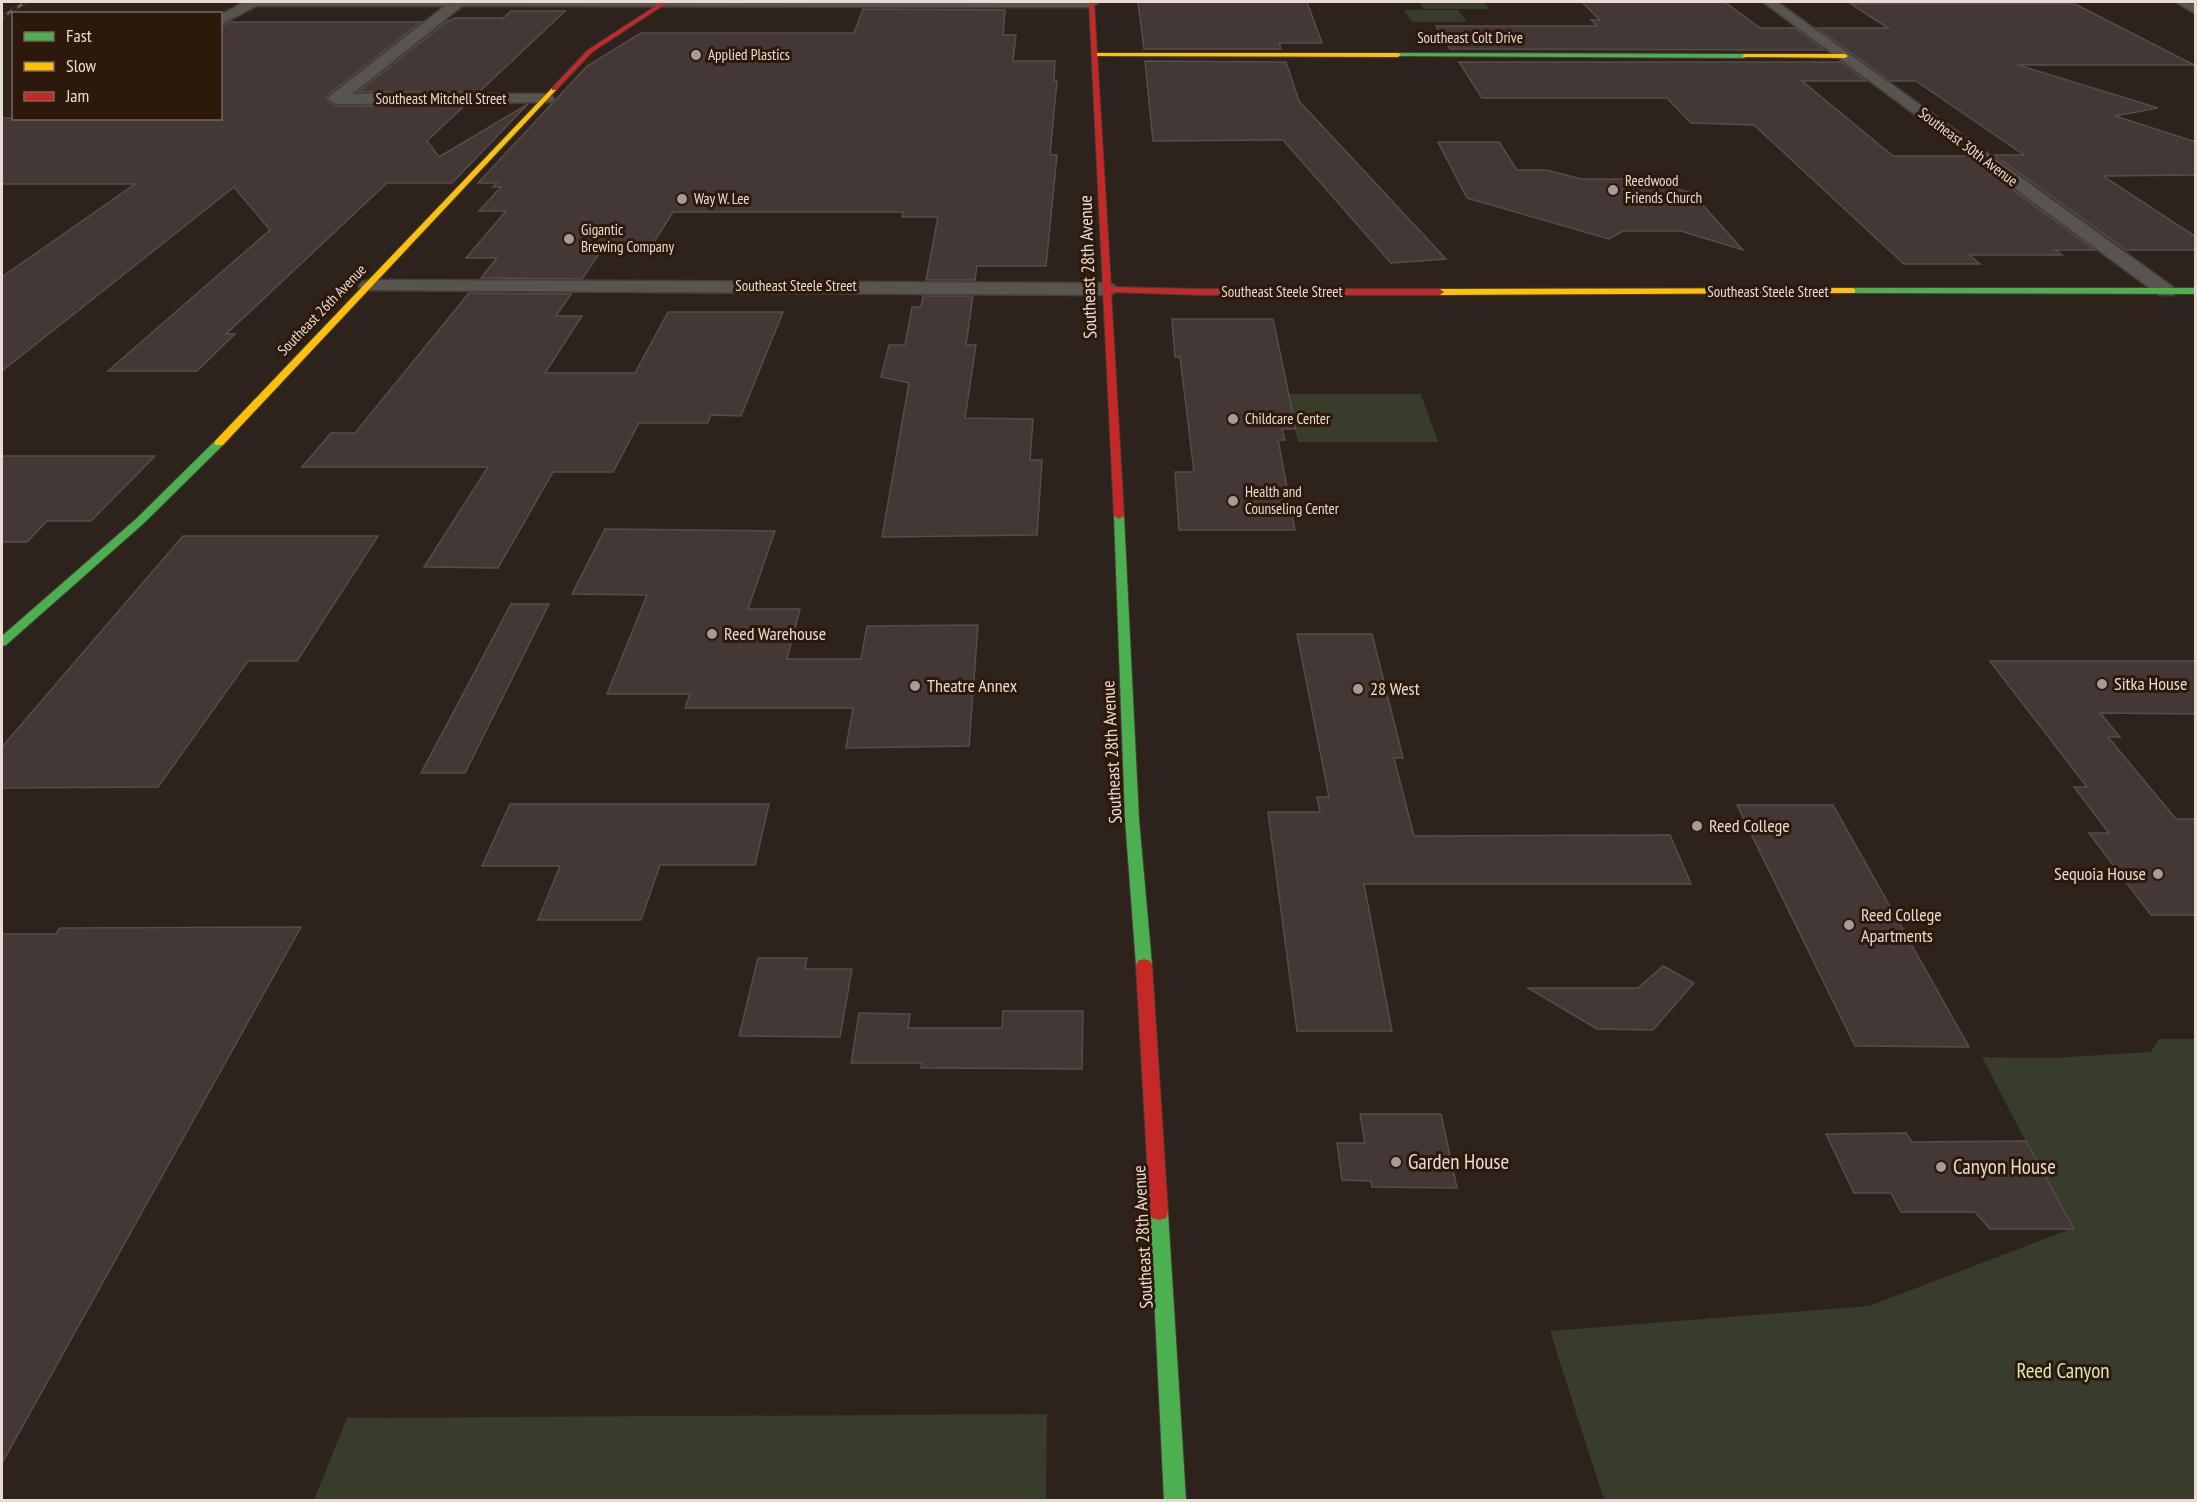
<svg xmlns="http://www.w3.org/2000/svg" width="2197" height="1502" font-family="'PT Sans Narrow',sans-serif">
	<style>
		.green { fill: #383c2a }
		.building { fill: #433835; stroke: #584c49; stroke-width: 1.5 }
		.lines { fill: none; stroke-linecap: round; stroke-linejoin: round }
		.street-casing { stroke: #463e37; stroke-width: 3 }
		.fast-casing { stroke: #463e37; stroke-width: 2 }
		.slow-casing { stroke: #463e37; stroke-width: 2 }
		.jam-casing { stroke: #463e37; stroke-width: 2 }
		.street { fill: #585551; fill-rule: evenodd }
		.fast { fill: #4caf50; fill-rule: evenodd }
		.slow { fill: #ffc107; fill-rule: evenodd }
		.jam { fill: #c62828; fill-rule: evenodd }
		.rail-casing { stroke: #645e59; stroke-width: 3 }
		.rail { stroke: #2c190b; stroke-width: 2; stroke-dasharray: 6; stroke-linecap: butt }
		.poi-dot { fill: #a89b93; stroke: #2c190b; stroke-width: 2 }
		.labels { text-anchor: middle; stroke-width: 6; stroke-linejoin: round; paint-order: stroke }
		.far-street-label { font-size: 15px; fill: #e9dbd3; stroke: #2c190b }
		.far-poi-label { font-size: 15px; fill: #e9dbd3; stroke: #2c190b; text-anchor: start }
		.street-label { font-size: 18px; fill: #e9dbd3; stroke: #2c190b }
		.poi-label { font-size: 18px; fill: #e9dbd3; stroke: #2c190b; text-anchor: start }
		.near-poi-label { font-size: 21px; fill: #e9dbd3; stroke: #2c190b; text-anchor: start }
		.near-park-label { font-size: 21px; fill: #d5e8b4; stroke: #2c190b }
	</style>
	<rect width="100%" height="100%" fill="#2e231c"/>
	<path class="green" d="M1419,2H1484L1489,9H1424Z
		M1404,10H1458L1467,22H1412Z
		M1287,394H1421L1438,442H1298Z
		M2159,1039H2195V1500H1604L1550,1331L1869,1306L2071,1229L1982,1057L2052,1058L2151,1052Z
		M1047,1414L1046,1500H314L347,1418Z"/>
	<path class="building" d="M1138,2H1307L1322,43H1279L1281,49H1144Z
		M1582,2H1725L1760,28H1795L1824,50L1450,49L1436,26H1597L1591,20H1600Z
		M1851,4H2075L2194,65H2018L2158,108L2115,116L2196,142V175L2103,176L2196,237V250H2126L1994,155H2024L1916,81H1890L1817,28H1888Z
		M863,9L1005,10L1003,35H1016L1013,61H1055L1054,81H1057L1050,155H1057L1046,266H977L975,280H926L938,217H902L903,212H673L652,245H605L582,279L481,278L497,258H466L506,211H479L501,187H493L497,183H478L587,66L641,33H854Z
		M511,11H565L479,92H358L446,22L455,18H503Z
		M230,22H421L329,94L326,99L336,106L465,105L427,141L439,157L528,104L452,183H387L226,334H235L197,371H108L270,230L234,187L2,371V277L135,184H2V118H220V27Z
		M1145,61L1286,62L1299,101L1446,259L1391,263L1283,140L1153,141Z
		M1459,62H1841L1866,81H1802L1893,156H1967L2095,250H2055L2062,255H1969L1980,264H1904L1754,125L1691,123L1667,98H1482Z
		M1438,142H1499L1517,170H1547L1581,179H1640L1692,193L1743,250L1681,231H1623L1609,239L1467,198Z
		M469,293L571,294L556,316H582L545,373H635L668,312H783L741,416L711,415L708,423H639L613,472H553L498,568L424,567L488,467H302L331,433H355Z
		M923,296H973L966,345H976L965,418L1033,419L1030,460H1042L1037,535L882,537L909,383L881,377L889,345H905L912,307H921Z
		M1172,319H1273L1296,429H1282L1285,440H1278L1295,530H1179L1175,472H1194L1180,357H1175Z
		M2,456H155L91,521H47L27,542H2Z
		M605,529L775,531L748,609H800L787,659H861L867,626L978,625L969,746L846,748L853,708H685L690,694H607L647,595L572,594Z
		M183,536H378L297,661H248L158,787L2,788V747Z
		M511,604H549L465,773H421Z
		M1297,634H1372L1403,758H1394L1414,836L1670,835L1691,884H1364L1392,1031H1297L1268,812H1320L1317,797H1329Z
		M1990,661H2196V714L2100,713L2120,737H2108L2176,819H2196V915H2151L2089,833H2109L2074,787H2087Z
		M510,804H769L755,865H660L641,920H538L560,866H482Z
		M1737,805H1833L1969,1047L1855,1046Z
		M301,927L2,1463V934H56L60,928Z
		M758,958H807L805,969H852L840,1037L739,1036Z
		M1663,966L1694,983L1653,1030L1597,1029L1528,988H1638Z
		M1003,1011H1083L1082,1069L921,1068L922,1063H851L859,1013L910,1014L908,1028H1002Z
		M1360,1114H1441L1457,1188L1372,1187L1371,1181L1342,1180L1337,1143H1365Z
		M1906,1133L1912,1142L2026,1141L2074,1229H1990L1975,1212H1901L1891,1193H1854L1826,1134Z"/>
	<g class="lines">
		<g class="street-casing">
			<path id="street" d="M244,2H1097L1098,3L1091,7L462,6L352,94H546L552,96L554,99L552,102L336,104L328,99L330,96L445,6H256L220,25V15Z
				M1763,2H1777L2173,287L2176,291L2173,295H2159Z
				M2176,2L2196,4V14Z
				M369,280L1107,283L1114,285L1117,289L1114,293L1107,295L362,290L359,286L362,282Z"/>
		</g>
		<g class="fast-casing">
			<path id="fast" d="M1398,53L1744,54L1747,56L1744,58L1396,56Z
				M1852,288H2196V294L1849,293V289Z
				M219,440L224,443L223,445L144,523L6,645L2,646V636L136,519L215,441Z
				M1119,513L1124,516L1139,819L1152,965L1150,969L1144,971L1138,969L1136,965L1125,819L1114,516Z
				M1159,1204L1166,1206L1168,1212L1186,1500H1164L1150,1212L1152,1206Z"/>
		</g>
		<g class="slow-casing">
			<path id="slow" d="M1096,53H1398L1401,55L1398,57L1094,56Z
				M1744,54H1845L1848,56L1845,58L1742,57Z
				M552,88L557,89L223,445H215V441Z
				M1852,288L1855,289V293L1440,295L1436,292L1440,289Z"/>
		</g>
		<g class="jam-casing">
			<path id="jam" d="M662,2H668L592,52L556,90H552V88L588,50Z
				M1089,2H1094L1111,287L1201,289H1440L1444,292L1440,295H1201L1111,292L1124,516L1119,519L1114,516Z
				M1144,959L1150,961L1152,965L1168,1212L1166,1218L1159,1220L1152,1218L1150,1212L1136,965L1138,961Z"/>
		</g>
		<use href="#street" class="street"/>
		<use href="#fast" class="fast"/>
		<use href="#slow" class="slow"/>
		<use href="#jam" class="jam"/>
		<g class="rail-casing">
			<path id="rail" d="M2,17L26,2"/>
		</g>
		<use href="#rail" class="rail"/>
	</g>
	<g class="poi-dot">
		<circle cx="696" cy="55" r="6"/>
		<circle cx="1613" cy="190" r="6"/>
		<circle cx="682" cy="199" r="6"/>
		<circle cx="569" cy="239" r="6"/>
		<circle cx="1233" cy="419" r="6"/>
		<circle cx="1233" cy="501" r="6"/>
		<circle cx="712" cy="634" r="6"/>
		<circle cx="2102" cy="684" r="6"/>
		<circle cx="915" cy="686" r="6"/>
		<circle cx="1358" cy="689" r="6"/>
		<circle cx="1697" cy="826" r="6"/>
		<circle cx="2158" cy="874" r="6"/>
		<circle cx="1849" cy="925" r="6"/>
		<circle cx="1396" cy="1162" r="6"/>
		<circle cx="1941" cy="1167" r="6"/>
	</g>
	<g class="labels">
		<g class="far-street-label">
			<text x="1470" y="43">Southeast Colt Drive</text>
			<text x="441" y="104">Southeast Mitchell Street</text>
			<text transform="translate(1968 147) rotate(37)" y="5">Southeast 30th Avenue</text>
			<text x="796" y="291">Southeast Steele Street</text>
			<text x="1282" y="297">Southeast Steele Street</text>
			<text x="1768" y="297">Southeast Steele Street</text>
			<text transform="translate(322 310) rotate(-46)" y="5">Southeast 26th Avenue</text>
		</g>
		<g class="far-poi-label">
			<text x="708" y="60">Applied Plastics</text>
			<text x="1625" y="186">Reedwood<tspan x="1625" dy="17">Friends Church</tspan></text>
			<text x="694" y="204">Way W. Lee</text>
			<text x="581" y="235">Gigantic<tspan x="581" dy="17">Brewing Company</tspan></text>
			<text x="1245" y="424">Childcare Center</text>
			<text x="1245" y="497">Health and<tspan x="1245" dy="17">Counseling Center</tspan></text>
		</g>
		<g class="street-label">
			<text transform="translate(1088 267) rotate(-92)" y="6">Southeast 28th Avenue</text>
			<text transform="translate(1112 752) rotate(-93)" y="6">Southeast 28th Avenue</text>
			<text transform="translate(1143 1237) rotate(-93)" y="6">Southeast 28th Avenue</text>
		</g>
		<g class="poi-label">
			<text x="724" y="640">Reed Warehouse</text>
			<text x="2114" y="690">Sitka House</text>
			<text x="927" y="692">Theatre Annex</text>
			<text x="1370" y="695">28 West</text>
			<text x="1709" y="832">Reed College</text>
			<text x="2146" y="880" text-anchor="end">Sequoia House</text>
			<text x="1861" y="921">Reed College<tspan x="1861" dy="21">Apartments</tspan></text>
		</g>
		<g class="near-poi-label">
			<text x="1408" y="1169">Garden House</text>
			<text x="1953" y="1174">Canyon House</text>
		</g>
		<g class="near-park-label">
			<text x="2063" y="1378">Reed Canyon</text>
		</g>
	</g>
	<rect width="2197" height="1502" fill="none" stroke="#e9dbd3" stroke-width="6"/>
	<rect x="12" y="12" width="210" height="108" fill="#2c190b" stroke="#78675b" stroke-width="1.5"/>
	<rect x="24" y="32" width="30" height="9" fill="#4caf50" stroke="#78675b" stroke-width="1.5"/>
	<text x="66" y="42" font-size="18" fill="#e9dbd3">Fast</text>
	<rect x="24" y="62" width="30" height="9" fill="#ffc107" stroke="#78675b" stroke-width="1.5"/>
	<text x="66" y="72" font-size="18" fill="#e9dbd3">Slow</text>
	<rect x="24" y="92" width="30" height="9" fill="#c62828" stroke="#78675b" stroke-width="1.5"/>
	<text x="66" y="102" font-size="18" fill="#e9dbd3">Jam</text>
</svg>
